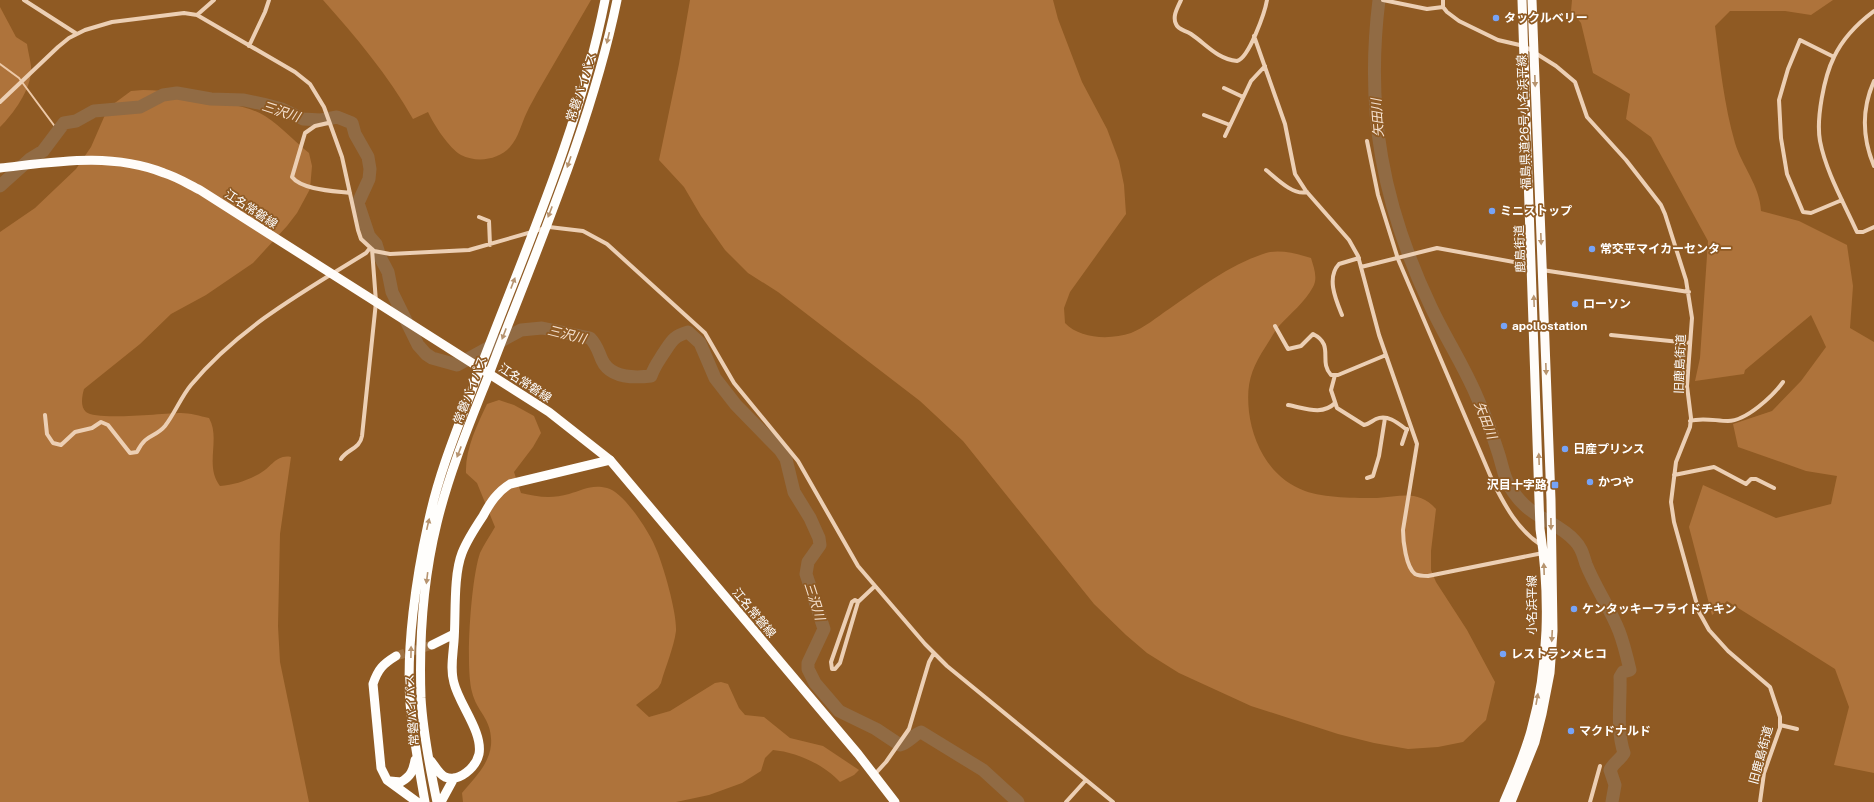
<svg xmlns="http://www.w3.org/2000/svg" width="1874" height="802" font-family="'Public Sans','Noto Sans JP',sans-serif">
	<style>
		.green { fill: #ae733b }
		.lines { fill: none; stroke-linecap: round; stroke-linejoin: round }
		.stream { stroke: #edc9a8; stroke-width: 2 }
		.river { stroke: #916b44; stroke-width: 13 }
		.trunk-tunnel { stroke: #a07344; stroke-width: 9; stroke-dasharray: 9 4.5; stroke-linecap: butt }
		.minor { stroke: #eccfb4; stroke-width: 4 }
		.primary { stroke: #fffcf9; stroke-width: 9 }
		.trunk { stroke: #fffefc; stroke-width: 9 }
		.oneway { fill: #b6936f }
		.oneway2 { fill: #b6936e }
		.poi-dot { fill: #76a3f7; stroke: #8f5a23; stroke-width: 1.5 }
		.labels { text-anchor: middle; stroke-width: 3.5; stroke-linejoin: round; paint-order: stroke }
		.poi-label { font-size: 12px; font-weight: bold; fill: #fff; stroke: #8f5a23; text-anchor: start }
		.street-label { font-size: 12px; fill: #fff; stroke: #8f5a23 }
		.water-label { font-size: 13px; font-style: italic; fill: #f6e2d0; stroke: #8f5a23 }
	</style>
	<rect width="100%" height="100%" fill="#8f5a23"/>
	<path class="green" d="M323,0H591C573,31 555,62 537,93C534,99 530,105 527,112C521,124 519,137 510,147C498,160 477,163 461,155C449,148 434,125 428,112L413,119C388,75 356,37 323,0Z
		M690,0H1053L1058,19L1082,82L1107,129L1119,161L1124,185L1126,214L1070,292L1064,308L1065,323C1080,339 1110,340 1131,333C1144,328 1157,317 1169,309C1199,288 1231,264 1266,253C1280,249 1298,254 1311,258C1314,268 1318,278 1313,287C1305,302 1290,314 1279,326C1274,332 1270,340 1266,346C1251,369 1246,384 1249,412C1253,445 1271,479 1305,491C1324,498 1356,498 1377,498C1400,497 1418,489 1436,509L1431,551V570L1436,582L1467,630L1495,682L1486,720L1463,742L1438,747L1408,749L1374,743L1338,734L1251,706L1179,673L1147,653L1126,635L1094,604L963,441L920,401L778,292L748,273L725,250L701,216L684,187L659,160L679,64Z
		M1572,0H1833L1811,15L1785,11H1730L1715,26C1720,65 1724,105 1735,143C1742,166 1760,186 1761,211L1799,221L1847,245L1853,286L1850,328L1874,342V773L1834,765L1849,707L1835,669L1727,601L1712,615L1689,527L1703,485L1776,518L1831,504L1837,476L1806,471L1738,447L1733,424L1772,411L1801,381L1826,347L1811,315L1745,370L1744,374L1695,381L1700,358L1708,241L1651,137L1626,119L1630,94L1593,73L1581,23L1571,11Z
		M0,7L16,37L27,44C28,51 30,59 31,66C33,87 14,113 0,127Z
		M143,90C167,90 187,95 209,100C227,104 249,106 265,116C282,127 294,141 309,153L312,166L310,189L297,213L287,226L253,263L206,295L171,314L140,344L84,389C82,396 80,407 86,412C96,421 165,413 181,413C190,413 200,416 209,418C221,439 204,465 220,486C234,485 246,481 259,474C271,468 276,454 291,457L280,534L278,626L280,662L309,802H0V232L35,208L76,169L91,147L108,108L131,91Z
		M499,400L514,405L534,416L541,433L533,447L514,472L521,493C537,497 552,499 569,494C582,490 592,484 607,488C624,492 651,534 657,551C664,568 677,613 676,631C674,647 665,668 661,683L658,688L636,705L649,717L670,711L715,683L721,682L728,684L739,708L745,715L764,717L790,738L823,746L859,770L854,775L840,782C825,765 796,752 773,750L765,758L761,771L742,783L709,795L676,802H463L462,793C474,778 489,765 491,745C493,719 477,713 472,692C465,666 471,579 480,553C484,544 490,536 495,527L477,483L466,473C465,450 477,425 487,404Z"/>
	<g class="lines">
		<path class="stream" d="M0,64L19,78L59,132"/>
		<path class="river" d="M1379,0C1365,112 1383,206 1431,307C1445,337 1464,366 1477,397C1485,415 1492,433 1498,452C1503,467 1504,480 1514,493C1532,519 1557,521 1575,541C1582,548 1583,555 1586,564C1595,587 1610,608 1619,631C1624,644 1627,657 1630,670L1623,672L1620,677C1621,702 1616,729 1624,753C1620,760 1614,762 1610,770L1615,785L1612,802
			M0,186L30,159L43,151L64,123L76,121L94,111L140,107L163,95L177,93L211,99L244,100L263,104L282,109L303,119L321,120L337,117L352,123L355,134L368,157L370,169L369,179L358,203L369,236L376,244L380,257L388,272L392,292L418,345L426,354L432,358L457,365L521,330L542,328L590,338C597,345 598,351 602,360C610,378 634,378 651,376C654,367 658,362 663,354C672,341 672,337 688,332L700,343L715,378L736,405L780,450L786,459L794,492L810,518L819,538L820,545L808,562L806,574L824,629L808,663V669L815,683L839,711L876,729L900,745C908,743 913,735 921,732L983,770L1018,802"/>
		<path class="trunk-tunnel" d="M396,656L432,645"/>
		<path class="minor" d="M24,0L77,34
			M1181,0C1178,7 1172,16 1176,24C1178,30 1185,30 1191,34C1206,44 1217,59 1237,61C1249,58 1265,12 1267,0
			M1383,0L1427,9L1443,7
			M1443,0V7L1447,12L1459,21L1498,40L1524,46L1556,66L1575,82L1587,117L1626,160L1661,205L1665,214L1686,280L1692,318L1687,386L1691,418L1690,427L1676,462L1671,502L1674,522L1699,612L1709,630L1728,651L1770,687L1780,717V728L1764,773L1760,802
			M1874,11C1858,23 1842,40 1834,57C1824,77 1816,119 1820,141C1826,172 1844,203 1857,232H1863L1874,227
			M197,15L214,0
			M1254,36L1285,124L1295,174L1306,191L1349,240L1358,256L1379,335L1417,444L1403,530C1403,541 1406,567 1415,574C1419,576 1424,576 1428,576L1543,553
			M249,46L265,12L269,0
			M1834,57L1800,40L1788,69L1779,100L1781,138L1787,174L1803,212L1811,213L1842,200
			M1874,81C1861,110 1862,137 1874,166
			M1224,88L1243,97
			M0,102L58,47L69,38L85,30L112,22L184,13L197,15L295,72L310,84L324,107L342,157L358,230L361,239L374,251L390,254L469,250L549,227L583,231L607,244L705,333L734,383L798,461L858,566L925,644L947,666L1113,802
			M1204,115L1230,125
			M328,123L315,126L305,133L292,177C302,190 335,191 350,193
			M1225,136L1251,81L1265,66
			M1367,141L1378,195L1398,259L1493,482C1505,506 1518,530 1541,545
			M1266,170C1276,178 1293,196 1307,192
			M479,217L489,221L490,245
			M1361,267L1437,248L1530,265
			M1542,270L1689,292
			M1342,315C1336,300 1326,278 1339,264L1359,258
			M1275,326L1288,349L1301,346L1313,334C1335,345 1318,361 1331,375H1338L1386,355
			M1611,335L1690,343
			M1335,375L1331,390L1337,408L1364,425C1369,424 1372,421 1376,419C1388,414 1398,423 1407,430
			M1288,405C1305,408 1322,416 1335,403
			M45,415L47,434L53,443L61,445L75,432L92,428L101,422L108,425L130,453L137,452C146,433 155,438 165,426C175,413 181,397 191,385C238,328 304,291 366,253L370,248
			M1690,421C1702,417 1716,421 1728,421C1746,421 1773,396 1783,382
			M1402,444L1407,429
			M341,459C347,449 360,449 362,436L376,302L372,249
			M1674,475L1714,467L1746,484L1751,479H1756L1774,488
			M1367,478L1373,476L1379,456L1385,418
			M858,602L855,600L852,602L831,662L832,669H835L840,663L858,602L875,586
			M1780,725L1797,729
			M875,774L886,762L909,729L929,662L934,653
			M1066,802L1086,780
			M1590,802L1600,766"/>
		<path class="primary" d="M0,168C55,162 111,152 164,173C177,177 188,184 200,190L549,412L610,460L858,754L895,802
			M1504,802C1514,779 1524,756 1531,731C1549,667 1550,594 1540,529L1522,0
			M1511,802L1535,742L1542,714L1550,673L1553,631L1551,500L1532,0"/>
		<path class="trunk" d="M432,645L454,634
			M396,656C383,664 378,669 373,684L381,768L387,780L417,802
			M431,761C435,766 439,774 445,777C459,783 476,767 479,754C483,732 459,704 454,683C450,670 453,655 454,641C456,616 453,576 462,553C467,540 475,528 483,516C490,503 497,492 510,484L610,460
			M390,781L401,782C411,776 413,771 415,760
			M425,802C419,769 413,736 410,703C406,647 416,578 428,524C439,470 461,420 480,369C526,248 580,127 605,0
			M437,802C430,768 423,733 421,698C419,640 423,580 437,523C449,473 469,425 488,377C534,255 591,127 617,0
			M441,802L454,778"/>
	</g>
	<defs><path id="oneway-solid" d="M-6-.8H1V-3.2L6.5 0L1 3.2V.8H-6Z"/></defs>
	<g class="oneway">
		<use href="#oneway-solid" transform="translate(608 38) rotate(103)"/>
		<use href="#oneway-solid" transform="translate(569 162) rotate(109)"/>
		<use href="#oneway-solid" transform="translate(550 212) rotate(111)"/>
		<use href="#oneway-solid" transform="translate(513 283) rotate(-69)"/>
		<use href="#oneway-solid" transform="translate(504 334) rotate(111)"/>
		<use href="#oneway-solid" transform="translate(459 452) rotate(111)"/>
		<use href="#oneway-solid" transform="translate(428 524) rotate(-77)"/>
		<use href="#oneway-solid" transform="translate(427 578) rotate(97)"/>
		<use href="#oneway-solid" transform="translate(411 652) rotate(-89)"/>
	</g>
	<g class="oneway2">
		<use href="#oneway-solid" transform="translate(1535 81) rotate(88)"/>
		<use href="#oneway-solid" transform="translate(1541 239) rotate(88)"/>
		<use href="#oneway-solid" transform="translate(1534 301) rotate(-92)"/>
		<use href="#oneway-solid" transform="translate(1546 369) rotate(88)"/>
		<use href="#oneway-solid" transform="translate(1539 459) rotate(-92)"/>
		<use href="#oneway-solid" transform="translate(1551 524) rotate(89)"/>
		<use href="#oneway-solid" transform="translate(1544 569) rotate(-92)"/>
		<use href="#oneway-solid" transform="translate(1552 636) rotate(93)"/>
		<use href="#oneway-solid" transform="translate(1537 699) rotate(-80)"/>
	</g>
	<g class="poi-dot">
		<circle cx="1496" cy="18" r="4"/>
		<circle cx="1492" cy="211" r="4"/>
		<circle cx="1592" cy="249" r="4"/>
		<circle cx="1575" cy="304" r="4"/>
		<circle cx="1504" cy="326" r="4"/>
		<circle cx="1565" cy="449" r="4"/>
		<circle cx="1590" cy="482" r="4"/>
		<rect x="1551" y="481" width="8" height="8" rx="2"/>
		<circle cx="1574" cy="609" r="4"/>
		<circle cx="1503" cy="654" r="4"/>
		<circle cx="1571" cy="731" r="4"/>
	</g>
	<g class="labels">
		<g class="poi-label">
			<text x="1504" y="22">タックルベリー</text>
			<text x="1500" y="215">ミニストップ</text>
			<text x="1600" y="253">常交平マイカーセンター</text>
			<text x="1583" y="308">ローソン</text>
			<text x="1512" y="330">apollostation</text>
			<text x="1573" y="453">日産プリンス</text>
			<text x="1598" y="486">かつや</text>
			<text x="1547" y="489" text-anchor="end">沢目十字路</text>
			<text x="1582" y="613">ケンタッキーフライドチキン</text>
			<text x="1511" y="658">レストランメヒコ</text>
			<text x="1579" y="735">マクドナルド</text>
		</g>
		<g class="street-label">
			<text transform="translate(581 87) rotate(-72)" y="4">常磐バイパス</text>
			<text transform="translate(1524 122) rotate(-92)" y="4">福島県道26号小名浜平線</text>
			<text transform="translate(251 209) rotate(33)" y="4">江名常磐線</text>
			<text transform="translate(1520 249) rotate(-92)" y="4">鹿島街道</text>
			<text transform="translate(1680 364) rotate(-88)" y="4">旧鹿島街道</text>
			<text transform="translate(525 383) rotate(33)" y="4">江名常磐線</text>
			<text transform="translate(470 390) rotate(-69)" y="4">常磐バイパス</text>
			<text transform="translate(1532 605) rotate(-90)" y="4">小名浜平線</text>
			<text transform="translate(754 613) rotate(50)" y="4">江名常磐線</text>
			<text transform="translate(412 710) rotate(-94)" y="4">常磐バイパス</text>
			<text transform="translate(1761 755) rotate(-75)" y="4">旧鹿島街道</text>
		</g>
		<g class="water-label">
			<text transform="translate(281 111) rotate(18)" y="5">三沢川</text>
			<text transform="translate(1377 118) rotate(-94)" y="5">矢田川</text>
			<text transform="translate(567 334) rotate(14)" y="5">三沢川</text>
			<text transform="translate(1486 420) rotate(69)" y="5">矢田川</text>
			<text transform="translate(815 601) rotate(72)" y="5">三沢川</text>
		</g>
	</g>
</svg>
